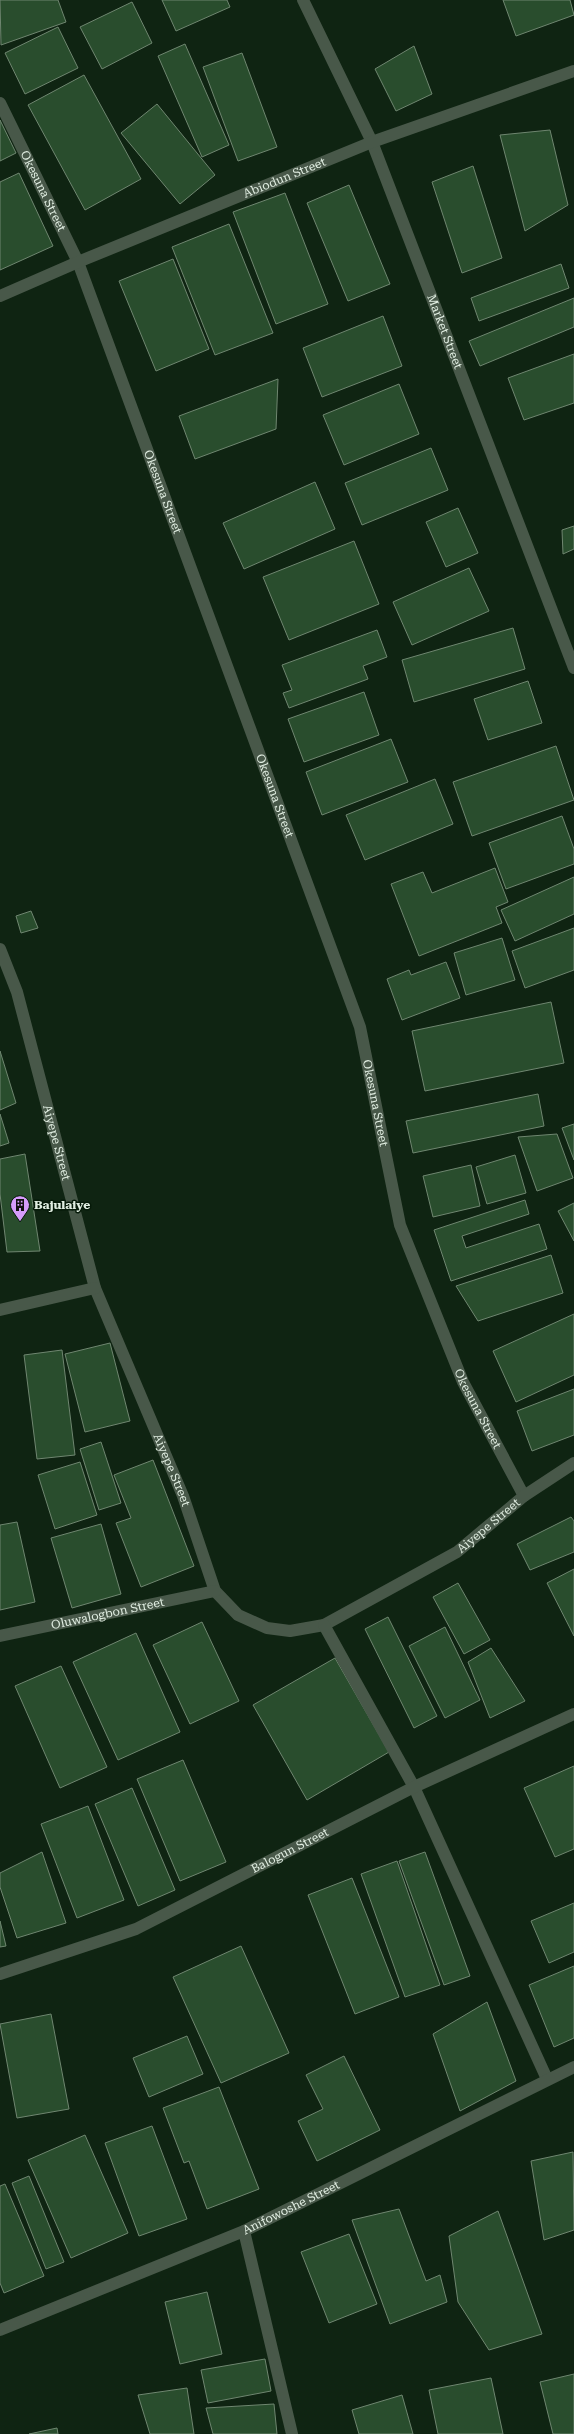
<svg xmlns="http://www.w3.org/2000/svg" width="574" height="2434" font-family="'Roboto Serif',serif">
	<style>
		.building { fill: #294d2d; stroke: #6f8670 }
		.lines { fill: none; stroke-linecap: round; stroke-linejoin: round }
		.street { stroke: #485849; stroke-width: 12 }
		.labels { text-anchor: middle; stroke-width: 3; stroke-linejoin: round; paint-order: stroke }
		.street-label { font-size: 12px; fill: #e1eee2; stroke: #061a09 }
		.poi-label { font-size: 12px; font-weight: bold; fill: #e1eee2; stroke: #061a09; text-anchor: start }
	</style>
	<rect width="100%" height="100%" fill="#0f2412"/>
	<path class="building" d="M0,0H58L66,22L1,45Z
		M162,0H227L230,7L176,31Z
		M503,0H570L574,15L516,36Z
		M132,2L152,43L102,69L80,27Z
		M58,27L78,68L25,94L5,53Z
		M185,44L229,145L202,157L158,56Z
		M414,46L432,94L396,111L375,69Z
		M242,53L277,147L238,161L203,67Z
		M84,75L141,179L85,210L28,105Z
		M157,104L215,175L180,204L121,133Z
		M0,120L16,153L0,161Z
		M550,130L568,205L525,231L500,135Z
		M473,166L502,258L462,273L432,182Z
		M19,173L53,246L0,270V182Z
		M349,185L390,284L348,301L307,203Z
		M285,193L328,304L276,324L233,212Z
		M229,224L273,333L215,355L172,247Z
		M173,259L209,349L156,371L119,281Z
		M561,264L569,288L479,321L471,298Z
		M574,298V327L480,366L469,341Z
		M383,316L402,366L322,397L303,348Z
		M574,354V403L524,420L508,378Z
		M278,379L276,429L195,459L179,416Z
		M399,384L419,434L344,465L323,415Z
		M431,448L448,490L362,525L345,483Z
		M315,482L335,529L244,569L223,523Z
		M458,508L478,553L446,567L426,522Z
		M574,526V549L563,554L562,530Z
		M354,541L379,604L289,640L263,577Z
		M469,568L489,611L412,645L393,602Z
		M513,628L525,669L414,702L402,660Z
		M377,630L387,657L363,666L368,679L289,708L283,693L292,690L282,665Z
		M528,681L542,723L488,740L474,699Z
		M364,692L379,735L304,762L288,719Z
		M391,739L408,782L322,815L306,772Z
		M556,746L574,800L472,836L453,782Z
		M435,779L453,824L365,860L346,815Z
		M562,816L574,849V864L506,889L489,843Z
		M495,868L508,902L496,907L502,923L419,956L391,884L423,872L432,893Z
		M574,877V914L515,941L501,910Z
		M31,911L38,928L21,933L16,916Z
		M574,928V970L525,988L512,951Z
		M502,938L515,980L466,995L454,953Z
		M446,962L460,998L402,1020L387,979L409,970L411,975Z
		M551,1002L564,1063L425,1091L412,1031Z
		M0,1051L16,1103L0,1110Z
		M538,1094L544,1126L413,1153L406,1121Z
		M0,1114L9,1143L0,1146Z
		M574,1124V1160L562,1128Z
		M557,1134L573,1178L537,1191L518,1137Z
		M25,1154L40,1251L7,1252L0,1194V1159Z
		M515,1155L526,1193L487,1204L476,1167Z
		M471,1165L480,1206L433,1217L423,1176Z
		M525,1200L529,1214L462,1236L466,1248L539,1224L547,1249L451,1281L434,1230Z
		M574,1203V1241L558,1211Z
		M551,1255L563,1293L478,1321L456,1286Z
		M574,1314V1375L516,1402L493,1351Z
		M110,1343L130,1421L85,1432L65,1354Z
		M62,1350L75,1455L37,1459L24,1355Z
		M574,1389V1435L532,1451L517,1411Z
		M101,1442L121,1503L99,1510L80,1449Z
		M153,1460L194,1566L141,1587L116,1523L131,1518L114,1475Z
		M80,1462L97,1515L55,1529L38,1475Z
		M571,1517L574,1521V1552L530,1570L517,1544Z
		M17,1522L35,1602L0,1610V1525Z
		M101,1524L121,1594L72,1608L51,1538Z
		M574,1569V1636L547,1583Z
		M458,1583L490,1640L464,1654L433,1597Z
		M388,1617L437,1716L414,1728L365,1629Z
		M202,1622L239,1701L190,1724L153,1645Z
		M445,1627L480,1700L445,1718L409,1646Z
		M136,1633L180,1732L118,1760L73,1662Z
		M491,1648L525,1701L490,1718L468,1662Z
		M335,1658L389,1752L307,1800L253,1705Z
		M61,1666L107,1767L60,1788L15,1686Z
		M183,1760L226,1862L180,1881L137,1779Z
		M574,1766V1849L555,1857L524,1788Z
		M132,1788L175,1890L138,1906L95,1804Z
		M88,1806L124,1900L77,1918L41,1824Z
		M42,1852L66,1923L17,1938L0,1887V1873Z
		M425,1852L470,1976L444,1985L399,1861Z
		M397,1861L440,1985L405,1997L361,1874Z
		M352,1878L399,1997L355,2014L308,1895Z
		M574,1903V1952L549,1963L531,1921Z
		M0,1921L6,1946L0,1947Z
		M241,1946L289,2053L221,2083L173,1977Z
		M574,1966V2038L554,2047L529,1985Z
		M487,2002L516,2081L460,2111L433,2034Z
		M51,2014L69,2109L17,2118L0,2024Z
		M187,2036L203,2074L149,2097L133,2058Z
		M344,2056L380,2130L317,2161L298,2121L323,2109L306,2075Z
		M219,2087L259,2189L207,2209L189,2161L184,2163L163,2108Z
		M152,2126L187,2219L139,2236L105,2143Z
		M85,2135L128,2233L71,2258L28,2160Z
		M573,2152L574,2230L544,2240L531,2161Z
		M29,2176L64,2262L46,2269L12,2183Z
		M5,2184L44,2276L4,2293L0,2283V2186Z
		M399,2209L426,2281L440,2275L447,2302L390,2324L352,2220Z
		M498,2211L542,2334L489,2350L458,2302L449,2236Z
		M349,2234L377,2304L329,2323L301,2252Z
		M207,2292L222,2354L180,2364L165,2302Z
		M265,2359L271,2391L208,2403L201,2370Z
		M574,2374V2434H553L540,2382Z
		M491,2378L503,2434H438L429,2390Z
		M187,2388L194,2434H150L138,2395Z
		M402,2395L413,2434H359L352,2410Z
		M274,2404L277,2434H213L206,2408Z
		M57,2428L58,2434H29Z"/>
	<g class="lines">
		<g class="street">
			<path id="s1" d="M303,0L372,142L574,668"/>
			<path id="s2" d="M0,103L78,262L360,1027L400,1225L463,1382L524,1496"/>
			<path id="s3" d="M0,296L78,262L372,142L574,71"/>
			<path id="s4" d="M0,949L17,992L95,1288L183,1496L215,1591L238,1615L267,1628L290,1631L324,1625L457,1552L524,1496L574,1463"/>
			<path d="M0,1310L95,1288"/>
			<path d="M324,1625L414,1787L547,2079"/>
			<path id="s5" d="M0,1636L215,1591"/>
			<path id="s6" d="M0,1974L136,1929L414,1787L574,1714"/>
			<path d="M244,2231L292,2434"/>
			<path id="s7" d="M0,2330L244,2231L574,2067"/>
		</g>
	</g>
	<defs>
		<g id="building-pin" transform="scale(1)"><path d="M0 17L-7.5 6A9.5 9.5 0 1 1 7.5 6Z" fill="#d59cfb" stroke="#061a09"/><path d="M-4-6H4V6H1V3H-1V6H-4ZM-2.5-4.3h1.7v1.8h-1.7ZM.8-4.3h1.7v1.8H.8ZM-2.5-1h1.7V.8h-1.7ZM.8-1h1.7V.8H.8Z" fill="#111"/></g>
	</defs>
	<g fill-rule="evenodd">
		<use href="#building-pin" x="20" y="1205"/>
	</g>
	<g class="labels">
		<g class="street-label">
			<text dy="4" stroke="none"><textPath href="#s3" startOffset="308">Abiodun Street</textPath></text>
			<text dy="4" stroke="none"><textPath href="#s2" startOffset="98">Okesuna Street</textPath></text>
			<text dy="4" stroke="none"><textPath href="#s1" startOffset="361">Market Street</textPath></text>
			<text dy="4" stroke="none"><textPath href="#s2" startOffset="422">Okesuna Street</textPath></text>
			<text dy="4" stroke="none"><textPath href="#s2" startOffset="746">Okesuna Street</textPath></text>
			<text dy="4" stroke="none"><textPath href="#s2" startOffset="1070">Okesuna Street</textPath></text>
			<text dy="4" stroke="none"><textPath href="#s4" startOffset="202">Aiyepe Street</textPath></text>
			<text dy="4" stroke="none"><textPath href="#s2" startOffset="1394">Okesuna Street</textPath></text>
			<text dy="4" stroke="none"><textPath href="#s4" startOffset="550">Aiyepe Street</textPath></text>
			<text dy="4" stroke="none"><textPath href="#s4" startOffset="994">Aiyepe Street</textPath></text>
			<text dy="4" stroke="none"><textPath href="#s5" startOffset="110">Oluwalogbon Street</textPath></text>
			<text dy="4" stroke="none"><textPath href="#s6" startOffset="316">Balogun Street</textPath></text>
			<text dy="4" stroke="none"><textPath href="#s7" startOffset="316">Anifowoshe Street</textPath></text>
		</g>
		<g class="poi-label">
			<text x="34" y="1209">Bajulaiye</text>
		</g>
	</g>
</svg>
